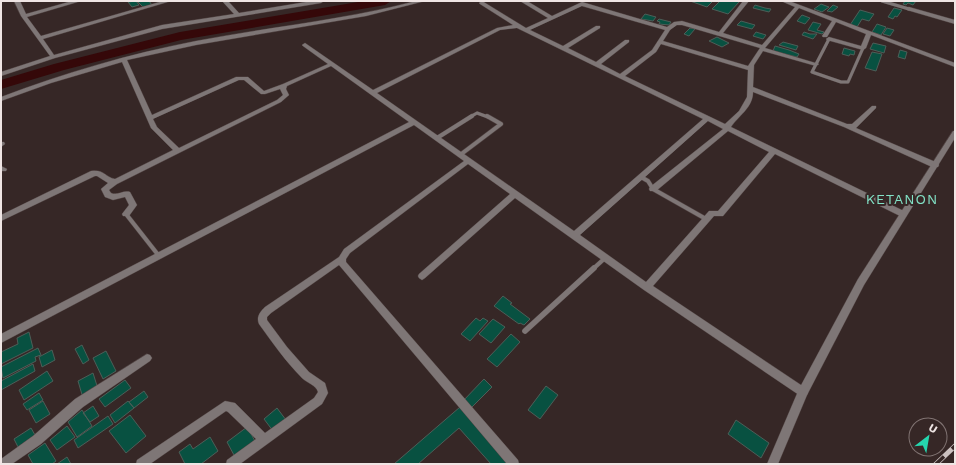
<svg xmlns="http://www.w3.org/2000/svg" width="956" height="465" font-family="'Work Sans',sans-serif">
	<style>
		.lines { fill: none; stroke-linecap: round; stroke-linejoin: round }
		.river { fill: #350809; fill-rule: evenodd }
		.building { fill: #085141; stroke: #4d5e58 }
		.service-far2-casing { stroke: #504241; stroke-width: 3.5 }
		.service-far1-casing { stroke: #504241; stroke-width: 5 }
		.service-casing { stroke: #504241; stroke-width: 6 }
		.minor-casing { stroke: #504241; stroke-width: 1 }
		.tertiary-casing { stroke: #504241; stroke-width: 1 }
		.service-far2 { stroke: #7e7676; stroke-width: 3 }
		.service-far1 { stroke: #7e7676; stroke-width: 4 }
		.service { stroke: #7e7676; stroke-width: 5.5 }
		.minor { fill: #7e7676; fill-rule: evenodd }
		.tertiary { fill: #7e7676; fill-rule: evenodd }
		.rail-casing { stroke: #ccc2c1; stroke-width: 5 }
		.rail { stroke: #362726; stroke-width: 3.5; stroke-dasharray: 11; stroke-linecap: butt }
		.labels { text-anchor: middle; stroke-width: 4; stroke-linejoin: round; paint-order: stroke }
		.quarter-label { font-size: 14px; letter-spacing: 1px; fill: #82e2c6; stroke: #362726 }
	</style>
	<rect width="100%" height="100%" fill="#362726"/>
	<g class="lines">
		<path class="river" d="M364,1H391L385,5L181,40L64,70L1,89V80L54,64L180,32Z"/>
	</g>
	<path class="building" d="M136,1L139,5L132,7L128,2Z
		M137,1H149L152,5L143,7Z
		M690,1H713L707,7Z
		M720,1H740L728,14L712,9Z
		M905,1H916L913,5L908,3L906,5L903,4Z
		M821,4L829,7L822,12L814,9Z
		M755,5L765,8L771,9L769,12L753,8Z
		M833,5L838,7L832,12L827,11Z
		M894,8L902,10L897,17L895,16L893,19L888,17Z
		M860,10L874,14L869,21L862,19L857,27L850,25Z
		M645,14L656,17L653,21L641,19Z
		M802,15L810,18L805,24L797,21Z
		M659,19L671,22L669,25L659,24L660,22L657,21Z
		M741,21L755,25L752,29L737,25Z
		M813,22L821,24L817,30L824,32L822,34L808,30Z
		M877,24L886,27L881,35L872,32Z
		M690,28L695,29L689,36L684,34Z
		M887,28L894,30L890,36L883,34Z
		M756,32L766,35L763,39L753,36Z
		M804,32L810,34H817L813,39L802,35Z
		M717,37L729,43L722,47L709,41Z
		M783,42L798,46L796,50L779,45Z
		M873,43L886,46L884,53L870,49Z
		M775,46L789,50L799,54L797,57L773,51Z
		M844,48L855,51L854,55L850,54L849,56L842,54Z
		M900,50L907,52L905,59L898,57Z
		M872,52L882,54L876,71L865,68Z
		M503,296L512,303L510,304L530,319L524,325L520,323L519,324L494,306Z
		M476,318L480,321L483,318L488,321L470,341L461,334Z
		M493,319L505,327L491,343L479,334Z
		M29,332L33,348L1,364V352L18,344L17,338Z
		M511,334L520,342L497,367L487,359Z
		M82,345L89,360L83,364L75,349Z
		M38,348L41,355L35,357L36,361L3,378L1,367Z
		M52,350L55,360L42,367L39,357Z
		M106,351L116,371L103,379L93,358Z
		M33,364L35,371L1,390V381Z
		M47,371L53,381L24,400L19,390Z
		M93,373L98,389L83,398L78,381Z
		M484,379L492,387L470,409L462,402Z
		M125,380L131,388L105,407L99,399Z
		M546,386L558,395L540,419L528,410Z
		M144,391L148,397L134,408L129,402Z
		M39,393L43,400L27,410L23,404Z
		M43,401L50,414L36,423L29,410Z
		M128,401L134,408L115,423L110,415Z
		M93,406L99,416L90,422L83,413Z
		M460,407L511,464H491L459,428L418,464H394Z
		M277,408L286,420L273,431L264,419Z
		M82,410L92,426L77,437L68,422Z
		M130,415L146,436L126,453L109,431Z
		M108,416L113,424L78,448L74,440Z
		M736,420L769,443L761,458L728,434Z
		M67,426L75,437L57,450L50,440Z
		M247,427L255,441L235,457L227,442Z
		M31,428L35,435L18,447L14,439Z
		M210,437L218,451L201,464H185L179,452L190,444L193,449Z
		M45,443L56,461L52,464H33L28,455Z
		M67,457L71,464H57Z"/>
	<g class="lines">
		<g class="service-far2-casing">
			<path id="service-far2" d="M882,1L909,9
				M829,39L812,72L841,82H848L863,48
				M470,117L477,113L488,117"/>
		</g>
		<g class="service-far1-casing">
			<path id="service-far1" d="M437,138L472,116
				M460,155L501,124L487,116
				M641,177L648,181L653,189L706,219
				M126,214L159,256
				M593,269L605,258"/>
		</g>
		<g class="service-casing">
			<path id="service" d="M525,331L594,268"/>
		</g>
		<g class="minor-casing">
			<path id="minor" d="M14,1H20L26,14L72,1H81L27,17L41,36L163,1H171L43,39L54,55L162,25L234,14L222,1H228L239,13L312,1H324L321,3L162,29L55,58L1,76V72L50,56L21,16Z
				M416,1H425L366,16L196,45L127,60L152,115L236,77H248L264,91L283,84L328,64L303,46L302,45L305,43L373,90L497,28L513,25L480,4L479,3L482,1L526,28L548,18L520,1H527L552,16L582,2L667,27L674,22L682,21L719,32L743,1H749L723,33L762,45L795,7L781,1H789L955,63V67L871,35L866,48L863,50L827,40L826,39L829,37L861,46L866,34L836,22L827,37H823L822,36L832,21L799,8L765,48L819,64L816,66L763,51L754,65L753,87L847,124H852L872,106H876V108L856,128L938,163L939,165L938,167H932L844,127L753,92C753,108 738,116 731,127L906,212L907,214L906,216H900L775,154L723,216H714L653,286L807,389L808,392L807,395L803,397L799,395L644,290L515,198L425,278L422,280L419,278L418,276L419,274L510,194L468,164L350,253L346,259V262L518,460L519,464H507L339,265L271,313L267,317V320L287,347L309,372L325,383L328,393L322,404L240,464H226L227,460L256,439L228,412L226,411L150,464H136L137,460L225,401L235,403L265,433L314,398L318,392C316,385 307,383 302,378C286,362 272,342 259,324C256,317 260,312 265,307L339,257L344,249L464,161L414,125L1,343V334L409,122L331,66L287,86L286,89L289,95L281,102L117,184L109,190L111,193C117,196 123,190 130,192L137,205L129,216H123L122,214L129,205L125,197L113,200L105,197L101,189L108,183L97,176H95L1,221V215L91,171C104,169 105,177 115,179L173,150L151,128L122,62L51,83L1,101V97C64,73 129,54 196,41C269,27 344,20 416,1ZM582,6L665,30L652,50L620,74L601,64L629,42V40H625L596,62L568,48L600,28V26H596L563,46L530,30ZM677,25H682L760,48L748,66L663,41L670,30ZM517,28L703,119L574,231L377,93L500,30ZM661,44L748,70L747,97L739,111L725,124L625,76L656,52ZM239,80H244L261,94H265L280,89L283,95L277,100L179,148L157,127L153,119ZM708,121L723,129L650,187L649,189L650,191H656L728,131L769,152L718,211H709L646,282L580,235Z
				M909,7L955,20V24L907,10L906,9Z
				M1,142H4L5,144L1,147Z
				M1,166L7,169L6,171H1Z
				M147,354L150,355L152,358L150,361L83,407L41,444L12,464H1V459L33,436L75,399Z"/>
		</g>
		<g class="tertiary-casing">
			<path id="tertiary" d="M953,131H955V138L864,285L807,395L778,464H767L799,389L858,279Z"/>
		</g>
		<use href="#service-far2" class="service-far2"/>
		<use href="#service-far1" class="service-far1"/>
		<use href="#service" class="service"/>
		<use href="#minor" class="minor"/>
		<use href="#tertiary" class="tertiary"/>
		<g class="rail-casing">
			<path id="rail" d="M936,464L955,446"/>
		</g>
		<use href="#rail" class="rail"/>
	</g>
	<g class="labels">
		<g class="quarter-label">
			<text x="902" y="204">KETANON</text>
		</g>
	</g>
	<rect width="956" height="465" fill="none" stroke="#efe5e4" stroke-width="4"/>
	<g transform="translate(928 437) rotate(31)"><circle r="19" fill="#362726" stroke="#807372"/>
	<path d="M0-3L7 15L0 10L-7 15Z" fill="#25d5ae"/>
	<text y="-6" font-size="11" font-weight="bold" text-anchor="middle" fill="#efe5e4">U</text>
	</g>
</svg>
